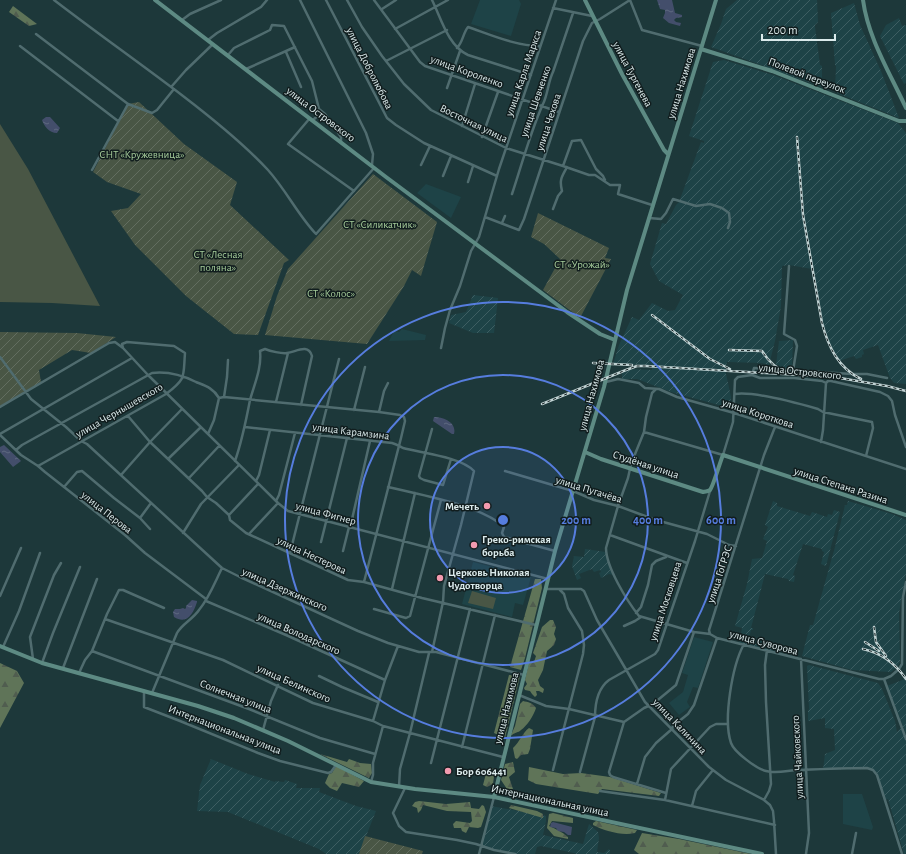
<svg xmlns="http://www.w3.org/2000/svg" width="906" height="854" font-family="'Alegreya Sans',sans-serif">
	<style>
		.built { fill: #1e4347 }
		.industrial { fill: url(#industrial-furrows) }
		.green { fill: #495645 }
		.forest { fill: url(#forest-firs) }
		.garden { fill: url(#garden-furrows) }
		.water { fill: url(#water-ripples) }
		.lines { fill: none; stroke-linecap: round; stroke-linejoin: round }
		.street { stroke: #506c6f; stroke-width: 2.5 }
		.secondary { stroke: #5d8a83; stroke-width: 4 }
		.rail-casing { stroke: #c0d1d2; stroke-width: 2.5 }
		.rail { stroke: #111d1e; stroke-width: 1; stroke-dasharray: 3; stroke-linecap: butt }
		.ring { fill: none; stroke: #567dde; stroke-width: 2 }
		.poi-dot { fill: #f29aaf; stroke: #111d1e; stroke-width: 1.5 }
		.labels { text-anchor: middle; stroke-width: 3; stroke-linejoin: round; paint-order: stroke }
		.street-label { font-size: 11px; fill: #dbeaeb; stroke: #111d1e }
		.park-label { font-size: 11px; fill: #a6cc9a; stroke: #111d1e }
		.poi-label { font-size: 11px; font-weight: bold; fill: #dbeaeb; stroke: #111d1e; text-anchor: start }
		.centre { fill: #567dde; stroke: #111d1e; stroke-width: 2 }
		.ring-label { font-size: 12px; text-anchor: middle; font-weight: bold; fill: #567dde; stroke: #111d1e; stroke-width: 3; stroke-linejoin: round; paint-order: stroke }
	</style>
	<defs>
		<pattern id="industrial-furrows" width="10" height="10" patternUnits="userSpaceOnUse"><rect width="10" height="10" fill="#1e4347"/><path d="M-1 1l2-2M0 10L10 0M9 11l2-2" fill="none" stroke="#3e5e62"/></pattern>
		<pattern id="forest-firs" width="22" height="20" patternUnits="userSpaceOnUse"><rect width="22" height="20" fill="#5f7458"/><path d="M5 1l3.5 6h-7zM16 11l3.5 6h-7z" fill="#505d4f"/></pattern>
		<pattern id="garden-furrows" width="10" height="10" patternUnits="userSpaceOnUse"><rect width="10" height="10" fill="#495645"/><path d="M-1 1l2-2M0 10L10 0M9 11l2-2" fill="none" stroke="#636e60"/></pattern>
		<pattern id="water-ripples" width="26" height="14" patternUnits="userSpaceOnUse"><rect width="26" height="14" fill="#434e6b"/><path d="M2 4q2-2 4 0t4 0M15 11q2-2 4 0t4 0" fill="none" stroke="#5e6880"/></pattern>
	</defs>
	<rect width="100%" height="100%" fill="#1d383a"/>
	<path class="built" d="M480,0H519L521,4L511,36L471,24Z
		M426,184L461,197L451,218L417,193Z
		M402,329L426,335L425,340L389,341L394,331L399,332Z
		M473,562L531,577L523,605L515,603L512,617L462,604Z
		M694,637L713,642L698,688L693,687L687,702L690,707L679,715L669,703L683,692L688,675L682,673Z
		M843,794H862L873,827L872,830L843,824Z"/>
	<path class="industrial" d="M737,0H817L818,22L815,25V27L820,65L822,66V87L711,47L721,24L726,9Z
		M854,3L860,25L881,71L899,118L837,93L835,90L836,66L835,65L831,13Z
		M899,18L902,26L906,25V83L904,84L880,36L886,25Z
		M724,60L773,75L898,123L906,133V384L894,383L890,378L878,345L863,350L864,354L862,355V357L856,359L854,356L839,361L835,356L825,337L822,323L812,269L789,265L782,266L781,306L775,341L769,365L762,363L727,362L725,369L731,397L730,404L726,407L671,392L637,379H622V373L631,369L652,370V365L613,364L619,345L632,317L639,320L652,303L668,311L675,310L683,295L659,281L650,264L662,223L666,224L676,205L679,202L701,142L704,143V141L689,136L713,62Z
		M473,295L498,298L494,333H473L449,323L451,315L466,312Z
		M793,340L792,367L791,369L779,368V365H776L779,341Z
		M773,501L777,503V506L810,516L812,512L827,517L828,514L832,515L834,510L840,512L826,566L821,564L824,552L822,551V549L803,544L793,575L795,576L794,582L789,581L788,579L765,574L751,628H753V630H751L749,638L778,645L777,653L739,643L742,628L735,626L747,584L752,559L762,558L767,541L763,539L768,527L765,525Z
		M848,501L892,514L906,520V574L899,613L900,662L897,667L891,672L852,670L802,656L810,625H813L835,547L845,505H847Z
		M585,549L606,552L613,575L609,574L601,578L599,573L601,572L600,570L594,572L592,569L579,574L581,578L577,580L572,566L574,556L584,557Z
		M809,665L878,683L882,689L895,721L897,732L901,728L906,739V854H904L888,799L885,800L877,775L871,769L823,770L825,754L835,750L834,729L825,728V718L808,721V711L809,709L807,666Z
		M905,679L906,681V734L887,686Z
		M211,759L248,774L275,782V781L284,782L285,780L297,784L296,788H320L319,792L356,806L376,811L359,854H326L319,849L228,812L197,811L200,785Z
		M491,806L546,816V821L543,835L583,844L589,824L598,832L599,838L597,852L604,853L609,849L610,851V854H576L574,853L541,846L537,847L535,854H515L481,846Z"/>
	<path class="green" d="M0,124L28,169L100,306L52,303L0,302Z
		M472,591L496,598L493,609L468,603Z"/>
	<path class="forest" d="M13,6L37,24L29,26L9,12Z
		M535,579H541L542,588L525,658L521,670L510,667Z
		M550,620H553L556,627L554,634L556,639L554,645L547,651L543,670L538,680L540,686L544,689L543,693L539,691H536L537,695L535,697L532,694L530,691L525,690L524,688L527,684L525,680L529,663L534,662L536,656L533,653L542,627Z
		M0,663L17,671L24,683L0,728Z
		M509,675L520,676L505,738L494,733Z
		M523,701C528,702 533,703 536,708C534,715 527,726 521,730C518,733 515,732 512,735H511L515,726L520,704Z
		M529,728L533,730L530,749L528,754L521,755L517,759L515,758L513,748C520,742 522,733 529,728Z
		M320,754L347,762L349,759L360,763L371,764L372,773L369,778Z
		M513,762L515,772L509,777L513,789H507L501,780L505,764Z
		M336,766L364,781L359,787L342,783L337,791L330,788L325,783L329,774L332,773Z
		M529,767L563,774L581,773L610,777L661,793L659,796L602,789L598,794L536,784L528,780Z
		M490,768L495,769L493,784L487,787L483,785L487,770Z
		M419,801L446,804L470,802L471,808L479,809L482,805L484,806L486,812L481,827L478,828L469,827L466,833L462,831L461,828H454L453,824L456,821L470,823L472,821L471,812L447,811L423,805L421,810L418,813L417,808L412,806L415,802Z
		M511,805L537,811L543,814V818L509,808Z
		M553,813L573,818V823L552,821L549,826C556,829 562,832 568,837V839L554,836L547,828L549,814Z
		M596,821L637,830L635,833C622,836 605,831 593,825V823Z
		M642,833L679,839L751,854H639L634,850Z"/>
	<path class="garden" d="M139,102L184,144L237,182L230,205L289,260L284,263L258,335L234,334L186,296L135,245L111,211L128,208L141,194L107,182L93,172L128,104Z
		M373,174L437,222L421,276L412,270L404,286L367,344L265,335L277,296L288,269Z
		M538,213L609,248L605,258L611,259L580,318L543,290L560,259L544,244L531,237Z
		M0,332L77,333L116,337L91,353L72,350L39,370L41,382L0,406Z
		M365,836L423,851L422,854H359Z"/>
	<path class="water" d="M657,0H672L675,13L682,15V17L676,18L674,20L676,22L681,23L680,26L669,23L663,18L665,13V10L660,9Z
		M46,117H50L60,128L57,133C49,133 44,126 42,120Z
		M434,417C443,417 457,422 454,434H452L433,421Z
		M4,445L21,461L13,467L0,452V447Z
		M192,600L197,601V602C193,614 187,625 174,617L173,612L175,609H180L183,608L185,609L186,608V606Z
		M553,822L572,827L571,835H568L564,832L558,831L556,828L550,827L551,823Z"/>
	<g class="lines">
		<path class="street" d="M54,0C97,33 141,64 183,96C213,119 243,143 268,170C286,190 298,215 316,234L374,168
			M300,0L366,133L373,154L372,165
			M326,0L387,118L396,125L424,143L497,176
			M347,0L362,27L382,56L404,84L431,110L506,148L563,166L589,175H595L610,185H620L618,194L652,205
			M374,0L420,62L425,66L559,112
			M432,0C441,18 448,46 468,55L531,75
			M630,0L642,30L702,46
			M553,8L592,16
			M382,9L396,0
			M182,20L190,14L221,0
			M395,29L448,0
			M36,34L128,104L152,113L157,110L174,89
			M208,40L217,33L261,7L267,0
			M20,46L118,121
			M457,48C463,42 463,33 468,27C491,35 516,46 540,46
			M286,52L301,87
			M228,55L234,48L270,30L272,25L284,26L312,81L319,109L325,114L341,137V141
			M386,61L447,30
			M246,69L295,47
			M172,86L186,70L213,44
			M447,88L460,51
			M310,118L288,144L354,191
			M313,120L322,112
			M462,126L475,84
			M482,137L498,92
			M421,165L430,146
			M563,166L572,141L581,140L596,169L603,176L605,180
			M92,170L128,104
			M443,176L451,156
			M468,182L473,166
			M512,194C522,164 530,133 543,104C548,94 548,82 553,72L573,13
			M553,209L558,196L562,191C559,179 562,177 567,167
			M485,217L519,230L524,219L583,41L592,23L600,19L630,0
			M649,218L661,219L666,213L673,199L696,206L710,204L722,208L729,213L730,222L728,228
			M502,223L505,216
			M789,266L784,334L795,340L797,346L793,371
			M441,348L445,328L450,310L460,286L471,251L479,237L499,169L556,0
			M0,357L31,399L66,427L81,441L87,444L222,568L240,577L358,631L388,643L419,652H436L524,675
			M752,375L754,368L852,374H867L887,378
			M606,382L618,379L639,383L645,388L659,389L677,397L734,413L906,469
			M656,389L652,393L646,417L644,432L631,464L628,478L618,506L606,548C606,567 627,601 639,616L694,632L710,634L717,638L879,679H884L891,676L899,669L902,664L903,597L906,582
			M735,394C755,391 797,403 818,409L823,412L872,422L873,428L866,456
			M224,397L227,377L228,360
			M219,398L224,397L379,412L400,415L404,417L405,421L401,438L364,582
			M276,402L288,353
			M0,407L109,343L115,342L123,348L148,375L278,503L288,511L548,579
			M354,410L365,367
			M379,412L384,391L388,383
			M128,416L150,442L202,491L207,497L216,503L229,515L230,520L246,533L348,580L364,582L422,598L536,625
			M245,427L392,443C396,444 399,446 403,448C422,453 461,457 474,471L461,525L444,586L443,602L432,652
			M432,429L419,476L420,478L424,480L443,485L451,459
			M644,432L723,455L733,422L735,380L738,377L752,375L760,378H794L822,381L826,383L828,381H831L880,392L888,396L892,401L895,415L906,447
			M0,434L132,358
			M208,434L214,420L219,398
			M0,435L21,455L38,466L45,472L125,535L145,553L206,599
			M821,442L823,430L826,383
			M16,450L22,445L152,373C169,371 182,375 196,382C206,386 213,388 219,398
			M168,459L201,427
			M235,461C242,441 246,421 250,400C254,385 262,368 260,351L265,349C270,351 282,354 287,353C296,352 308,343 312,356L301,405
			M38,466L166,394C187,378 183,377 185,353L174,346L127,342L122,344L123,348
			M505,471L573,491L594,500L618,506L656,520L707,534L729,545L736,546
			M121,475L150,442L182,409
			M189,478L219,446
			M256,481L259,475L270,430
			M64,487L77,472L82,471L114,498L140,518L150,529
			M388,487C420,495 481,505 504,527L502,533L504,537L555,551
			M276,501L279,495L295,433
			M229,515L258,484
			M140,518L151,503
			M350,528L370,441
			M183,533L201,504L239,465
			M249,534L278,503
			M610,535L687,563
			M321,542L347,438
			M343,551L349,527
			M290,553L339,359
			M392,589L415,493
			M546,589H581L584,591L597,620L645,702L709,767L726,780L764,800L770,805L773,811L774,821L776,854
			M0,596L21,548
			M206,601L286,635L385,680
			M374,609L406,618L410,616L441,500
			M636,613L641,607L648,585L652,565L656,561L666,557
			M105,619L223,660L313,703L373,721L383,726L503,757
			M624,626L635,621L641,617
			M710,634L709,630L710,627L764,455L775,427
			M744,644C732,666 723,720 731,743C734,752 757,769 766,771C777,774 789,770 800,770C822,769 844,768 867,768L873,770L877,775L902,854
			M3,647L19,611L40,553
			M92,651L249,709L320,738L375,754
			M33,659L30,637L54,575L61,563
			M801,659L809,833L806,854
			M42,663L53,633L80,567
			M63,668L97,579
			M79,673L85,660L92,651L107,614L119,590H123L164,608
			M319,676L342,687L378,702
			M884,679L906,739
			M144,691V707L180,721L258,753L280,761L328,773L331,772L336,765
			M152,693L177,633C182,624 193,619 199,610C209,598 215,582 222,568
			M519,695L546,706L569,709L624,722
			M373,721L385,680L398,646
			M263,730L271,701L278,685
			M462,747L495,615
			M431,763L470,609
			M553,770L583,654L584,645L582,631L568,608L564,594L560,590
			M580,772L595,717C595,704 597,689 609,680L655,654L658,650L695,541L710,491
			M371,782L373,775V763L383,726
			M637,784L645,757L656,743L672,729L673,726L688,714L694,705L717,638
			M399,787L400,769L410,733L429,653
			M405,788L393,813L399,826L406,832L457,840L476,844L494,850L515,854
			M600,791L665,800L775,825
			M666,793L613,777L610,775L609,772L624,722L644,708L653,704L676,685L694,632
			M665,800L671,769L710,727L716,724H728
			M764,800L769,791L771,784L766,702L765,665L767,650
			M692,806L696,791L713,770
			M479,854L494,797
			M852,854L856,833"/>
		<path class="secondary" d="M155,0L386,177L567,312L600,334L615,340
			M585,0L622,74L664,150L668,154
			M863,0C868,38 890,73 906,108
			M701,49L772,71L899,121H906
			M585,452L601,459L703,492C706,491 707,492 710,490C713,487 720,462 723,455L906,515
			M0,646L42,663L198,706L234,718L288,741L371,782L415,789L494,797L762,854
			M494,797L555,551L604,387L627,290L716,0"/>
		<g class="rail-casing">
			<path id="rail" d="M797,137L803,215L822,323C828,346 838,368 861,379
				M652,315L710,359L730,369
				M729,350L762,351C768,361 776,369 788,373
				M593,363L632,365
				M542,404L626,370L637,366H646L834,377L887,386L906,391
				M874,627L876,642L886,656
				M865,642L879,651
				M863,649C882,653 895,663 906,679"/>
		</g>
		<use href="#rail" class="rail"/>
	</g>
	<circle cx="503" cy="520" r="73" fill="#567dde" fill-opacity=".12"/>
	<g class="ring">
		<circle cx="503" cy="520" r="73"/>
		<circle cx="503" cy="520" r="145"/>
		<circle cx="503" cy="520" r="218"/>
	</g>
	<g class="poi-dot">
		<circle cx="487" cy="506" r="4"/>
		<circle cx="474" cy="545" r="4"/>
		<circle cx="440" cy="578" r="4"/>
		<circle cx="448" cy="771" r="4"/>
	</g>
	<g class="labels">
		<g class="street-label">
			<text transform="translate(370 68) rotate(63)" y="4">улица Добролюбова</text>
			<text transform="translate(467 71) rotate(20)" y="4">улица Короленко</text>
			<text transform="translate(523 73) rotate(-71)" y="4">улица Карла Маркса</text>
			<text transform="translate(633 74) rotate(62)" y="4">улица Тургенева</text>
			<text transform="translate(807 75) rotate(21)" y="4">Полевой переулок</text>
			<text transform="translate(681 83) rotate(-73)" y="4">улица Нахимова</text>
			<text transform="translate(535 101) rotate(-71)" y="4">улица Шевченко</text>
			<text transform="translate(321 114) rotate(37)" y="4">улица Островского</text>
			<text transform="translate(548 122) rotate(-72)" y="4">улица Чехова</text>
			<text transform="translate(474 123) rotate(26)" y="4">Восточная улица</text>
			<text transform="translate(800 371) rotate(6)" y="4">улица Островского</text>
			<text transform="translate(591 395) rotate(-75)" y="4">улица Нахимова</text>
			<text transform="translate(119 410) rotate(-30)" y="4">улица Чернышевского</text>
			<text transform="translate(758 413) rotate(18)" y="4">улица Короткова</text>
			<text transform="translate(351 431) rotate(7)" y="4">улица Карамзина</text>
			<text transform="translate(646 464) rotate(18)" y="4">Студёная улица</text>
			<text transform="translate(841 485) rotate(18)" y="4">улица Степана Разина</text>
			<text transform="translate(589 489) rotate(17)" y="4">улица Пугачёва</text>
			<text transform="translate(107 512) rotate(38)" y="4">улица Перова</text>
			<text transform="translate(326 513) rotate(15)" y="4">улица Фигнер</text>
			<text transform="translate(312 555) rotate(25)" y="4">улица Нестерова</text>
			<text transform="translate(719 574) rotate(-72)" y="4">улица ГоГРЭС</text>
			<text transform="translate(285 589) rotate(24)" y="4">улица Дзержинского</text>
			<text transform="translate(665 601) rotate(-72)" y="4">улица Московцева</text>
			<text transform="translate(299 633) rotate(24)" y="4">улица Володарского</text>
			<text transform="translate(764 642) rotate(15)" y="4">улица Суворова</text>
			<text transform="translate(294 683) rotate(24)" y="4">улица Белинского</text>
			<text transform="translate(236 696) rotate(21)" y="4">Солнечная улица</text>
			<text transform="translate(506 708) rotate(-76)" y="4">улица Нахимова</text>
			<text transform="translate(680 726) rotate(46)" y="4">улица Калинина</text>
			<text transform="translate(225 729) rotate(21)" y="4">Интернациональная улица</text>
			<text transform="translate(797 757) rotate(-93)" y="4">улица Чайковского</text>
			<text transform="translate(550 800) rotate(12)" y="4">Интернациональная улица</text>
		</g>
		<g class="park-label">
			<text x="142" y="158">СНТ «Кружевница»</text>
			<text x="380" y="228">СТ «Силикатчик»</text>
			<text x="218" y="258">СТ «Лесная<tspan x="218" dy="13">поляна»</tspan></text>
			<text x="582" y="268">СТ «Урожай»</text>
			<text x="331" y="297">СТ «Колос»</text>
		</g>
		<g class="poi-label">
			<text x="479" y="510" text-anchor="end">Мечеть</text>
			<text x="482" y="543">Греко-римская<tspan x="482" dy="13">борьба</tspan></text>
			<text x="448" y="576">Церковь Николая<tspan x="448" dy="13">Чудотворца</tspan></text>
			<text x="456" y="775">Бор 606441</text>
		</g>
	</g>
	<circle cx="503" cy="520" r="6" class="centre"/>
	<g class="ring-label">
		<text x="576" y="524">200 m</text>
		<text x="648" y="524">400 m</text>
		<text x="721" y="524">600 m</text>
	</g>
	<path d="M762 34v6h73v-6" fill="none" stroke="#dbeaeb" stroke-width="2"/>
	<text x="768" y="34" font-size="12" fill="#dbeaeb" stroke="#111d1e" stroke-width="3" paint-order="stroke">200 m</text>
</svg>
